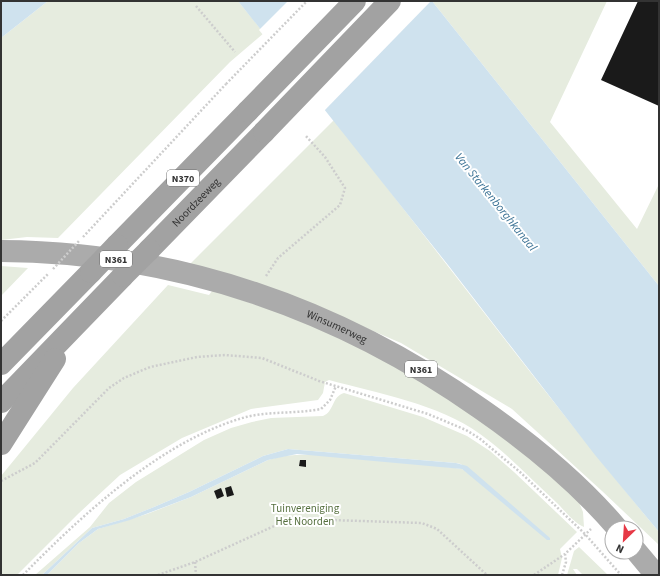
<svg xmlns="http://www.w3.org/2000/svg" width="660" height="576" font-family="'Source Sans 3',sans-serif">
	<style>
		.green { fill: #e6ecdf }
		.water { fill: #cfe2ee }
		.pier { fill: #fff }
		.building { fill: #1a1a1a }
		.lines { fill: none; stroke-linecap: round; stroke-linejoin: round }
		.path { stroke: #cdcdcd; stroke-width: 2.5; stroke-dasharray: 2 2; stroke-linecap: butt }
		.primary { stroke: #ababab; stroke-width: 22 }
		.trunk { stroke: #a2a2a2; stroke-width: 22 }
		.path-bridge { stroke: #cdcdcd; stroke-width: 2.5; stroke-dasharray: 2 2; stroke-linecap: butt }
		.trunk-bridge { stroke: #a2a2a2; stroke-width: 22 }
		.labels { text-anchor: middle; stroke-width: 4; stroke-linejoin: round; paint-order: stroke }
		.shield { fill: #fff; stroke: #707070; stroke-width: 1 }
		.shield-label { font-size: 10px; font-weight: bold; fill: #333 }
		.street-label { font-size: 11px; fill: #333; stroke: #fff }
		.park-label { font-size: 11px; fill: #56703f; stroke: #fff }
		.water-label { font-size: 12px; font-style: italic; fill: #3f7597; stroke: #fff }
	</style>
	<rect width="100%" height="100%" fill="#fff"/>
	<path class="green" d="M48,1H238L264,33L230,62L58,238L27,237L1,240V38Z
		M432,1H607L550,122L637,229L659,184V286Z
		M334,120C442,257 547,397 659,532V545L602,491L512,409L401,343L315,306L189,265Z
		M1,266L28,268L1,296Z
		M168,285L209,295L212,291H215L287,315L363,348L435,388L523,452L578,500L583,512L584,527C574,523 565,511 557,503C532,480 508,454 480,434C439,404 377,393 329,380L325,382L323,393L318,400L251,409L182,438L120,475L78,514L17,575H1V476L73,388Z
		M344,393L423,417L467,436L490,451L514,472L577,532L560,549L562,558L558,575H47L79,543L98,529L147,514L191,497L268,460C296,451 324,456 353,458C387,461 421,464 455,468L462,469L471,475L461,464L456,463L288,449L263,456L189,492L154,507L124,519L92,528L42,575H35L90,527L109,503L136,482L204,440L231,428L252,422L271,418L323,416C334,412 332,396 344,393Z
		M579,547L608,575H583L577,569H573L577,575H567L574,551Z"/>
	<path class="water" d="M1,1H48L1,38Z
		M238,1H432L659,286V532L595,455L448,265Z
		M288,449L456,463L467,466L474,472L550,538V540H547L462,469L297,454L268,460L191,497L130,520L98,529L79,543L47,575H42L92,528L124,519L154,507L189,492L263,456Z"/>
	<path class="pier" d="M288,1H431L324,111L259,30Z"/>
	<path class="building" d="M638,1H659V106L601,80Z
		M300,460H306V467L299,466Z
		M231,486L234,495L227,497L225,488Z
		M221,488L224,496L217,499L214,491Z"/>
	<g class="lines">
		<path class="path" d="M196,6L235,52
			M83,237L226,84
			M266,276L278,258L340,205L345,188L325,157L305,135
			M1,321L49,273
			M1,481L35,463L109,388L124,378L150,367L197,357L225,355L262,358L319,381L428,414L466,430L479,438L520,472L585,534L621,575
			M195,562L196,575
			M23,575C82,515 162,440 246,417C270,411 296,414 321,409L330,400L336,386
			M158,575L195,562L283,522L301,519L422,523L437,529L487,575
			M534,575L565,554
			M562,575L566,562L565,554L591,529"/>
		<g class="primary">
			<path id="s1" d="M1,251C176,252 338,308 481,409C530,443 578,482 617,528"/>
			<path d="M636,551L656,575"/>
		</g>
		<g class="trunk">
			<path d="M117,245L248,111"/>
			<path id="s2" d="M149,250L264,132"/>
			<path d="M1,364L91,272"/>
			<path d="M1,402L123,276"/>
			<path d="M1,444L55,359"/>
		</g>
		<path class="path-bridge" d="M226,84L307,1
			M53,269L80,240"/>
		<path class="trunk-bridge" d="M248,111L355,1
			M264,132L390,1
			M91,272L117,245
			M123,276L149,250"/>
	</g>
	<g class="labels">
		<g class="shield">
			<rect x="167" y="170" width="32" height="16" rx="3"/>
			<rect x="100" y="251" width="32" height="16" rx="3"/>
			<rect x="405" y="361" width="32" height="16" rx="3"/>
		</g>
		<g class="shield-label">
			<text x="183" y="182">N370</text>
			<text x="116" y="263">N361</text>
			<text x="421" y="373">N361</text>
		</g>
		<g class="street-label">
			<text dy="4" stroke="none"><textPath href="#s2" startOffset="67">Noordzeeweg</textPath></text>
			<text dy="4" stroke="none"><textPath href="#s1" startOffset="347">Winsumerweg</textPath></text>
		</g>
		<g class="park-label">
			<text x="305" y="512">Tuinvereniging<tspan x="305" dy="13">Het Noorden</tspan></text>
		</g>
		<g class="water-label">
			<text transform="translate(496 202) rotate(51)" y="4">Van Starkenborghkanaal</text>
		</g>
	</g>
	<rect width="660" height="576" fill="none" stroke="#333333" stroke-width="4"/>
	<g transform="translate(624 540) rotate(205)"><circle r="19" fill="#ffffff" stroke="#adadad"/>
	<path d="M0-3L7 15L0 10L-7 15Z" fill="#e63946"/>
	<text y="-6" font-size="11" font-weight="bold" text-anchor="middle" fill="#333333">N</text>
	</g>
</svg>
